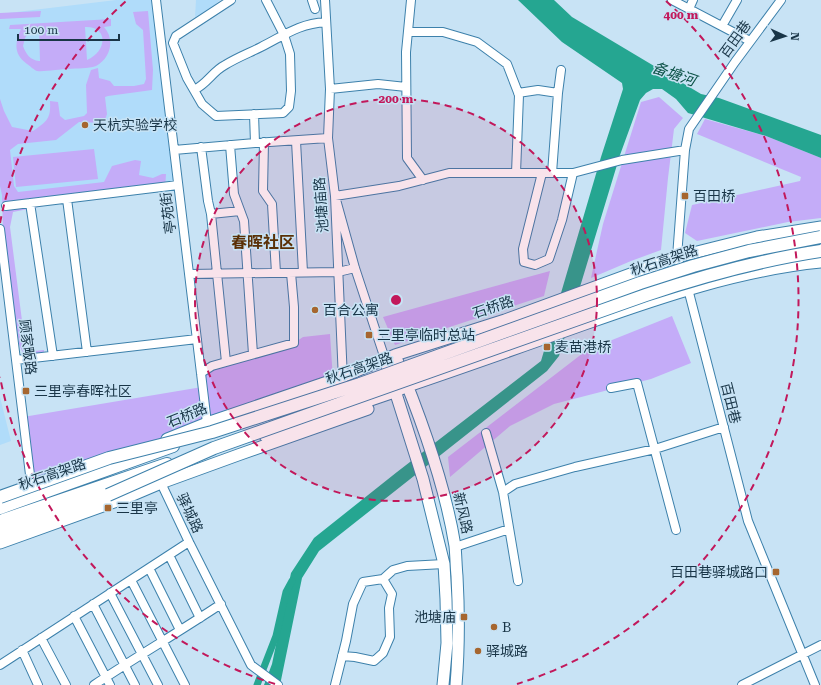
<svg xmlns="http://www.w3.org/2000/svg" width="821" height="685" font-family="'Roboto Serif','Noto Sans SC',serif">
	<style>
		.built { fill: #b0dcfa }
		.green { fill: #c4acf8; fill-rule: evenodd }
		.water { fill: #25a691 }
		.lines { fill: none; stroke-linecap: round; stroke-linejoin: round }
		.canal { stroke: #25a691; stroke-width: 7 }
		.minor-casing { stroke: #3d81ab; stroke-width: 10 }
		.major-casing { stroke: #3d81ab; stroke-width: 13 }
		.highway-casing { stroke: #3d81ab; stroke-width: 14 }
		.minor { stroke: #fff; stroke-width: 8 }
		.major { stroke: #fff; stroke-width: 11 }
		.highway { stroke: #fff; stroke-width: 12 }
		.highway-bridge-casing { stroke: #3d81ab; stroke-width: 14; stroke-linecap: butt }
		.highway-bridge { stroke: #fff; stroke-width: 12 }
		.ring { fill: none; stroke: #c2185b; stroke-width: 2; stroke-dasharray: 7 5 }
		.poi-dot { fill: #a6662f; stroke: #c8e3f5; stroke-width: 1.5 }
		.labels { text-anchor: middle; stroke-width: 3; stroke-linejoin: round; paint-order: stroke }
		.street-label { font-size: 14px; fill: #193547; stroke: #c8e3f5 }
		.poi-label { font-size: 14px; fill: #193547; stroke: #c8e3f5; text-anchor: start }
		.water-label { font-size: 15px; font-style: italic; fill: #0c5247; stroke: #c8e3f5 }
		.quarter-label { font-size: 16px; font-weight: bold; fill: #5a3006; stroke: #c8e3f5 }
		.centre { fill: #c2185b; stroke: #c8e3f5; stroke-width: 2 }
		.ring-label { font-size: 12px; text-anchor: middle; font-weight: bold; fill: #c2185b; stroke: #c8e3f5; stroke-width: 3; stroke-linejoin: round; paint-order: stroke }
	</style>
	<rect width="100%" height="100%" fill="#c8e3f5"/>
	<path class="built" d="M116,0H156L178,185L0,206V14Z
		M196,0H220L210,9L195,17Z
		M0,397L11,441L0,445Z"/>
	<path class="green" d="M41,11L40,17L0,19V13Z
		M148,11L153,70L152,90L108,96L105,97L107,114L104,123L79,122L56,140L18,144L10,150L14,186L18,192L104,182L112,166L135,160L141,161L139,175L153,178L162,174H166L165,190L63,202L13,212L10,227L26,352L44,350V354L24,356L19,344L3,236L2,195L0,186V99L4,111L12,127L33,131C47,121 51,119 50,101L58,102L60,116L65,120L84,116L87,113L86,85L91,70L98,68L99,78L110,81L114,86H134L144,84L146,79L143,30L136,24L133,12Z
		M111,19V26L104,27C115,39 111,58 96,66C88,69 77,68 68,69C61,69 44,72 37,71C34,70 30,66 27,64C13,54 15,42 21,29H9L10,25ZM85,27C109,26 107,52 87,60ZM39,29L40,61H39C30,60 26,54 23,46L25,38L29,31Z
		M659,97L683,118L674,129L668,178L661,250L631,261L591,278L603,224L641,102Z
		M705,119L766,136L821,158V218L788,222L697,241L685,233L692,205L800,181L801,177L697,134Z
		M94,149L98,179L16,187L13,157Z
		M550,271L544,296L395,345L383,317Z
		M672,316L691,363L651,379L554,404L510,426L450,477L448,457L587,350Z
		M330,334L333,380L31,483L23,417L202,387L201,373L294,343L303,337Z"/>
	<path class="water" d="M518,0H554L572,17L701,94L719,98L821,135V158L766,136L688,113L676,99L662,89H653L646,93L640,100L620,155L559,356L547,371L319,551L302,578L280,685H264L272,664L291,573L314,538L397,472L541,361L601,157L623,89L622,83L562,42Z"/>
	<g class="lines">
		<path class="canal" d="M257,685L276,636L286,592L292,581"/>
		<g class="minor-casing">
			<path id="minor" d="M156,0L207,423
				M231,0L176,36L173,43L187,78L202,104L216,116L283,113L289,107L291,91L290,54L284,35L266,0
				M312,0L315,9
				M325,0L330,89L328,138L335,196L343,380
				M411,0L406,52L407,158L423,180
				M672,0L750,41
				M689,9L693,0
				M722,26L737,0
				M408,32H443L477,42L507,64L519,95L516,173
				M330,89L378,84L406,87
				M194,90C207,84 213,71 225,65C236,58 249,53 261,47C285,35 298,24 326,22
				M518,93L538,90L558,93
				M254,114L255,143
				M296,141L303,272
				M264,142L263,191L272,204L276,273
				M230,145L234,194L244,221L253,354
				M201,147L208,201L211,214L226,362
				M174,150L255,143L328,138
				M542,173L523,249L524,262L535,265L549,259L562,220L573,173
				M552,173L558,93L561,70
				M67,199L87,352
				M30,203L53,356
				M6,206L178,185
				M211,214L240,211
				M0,229L32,491
				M189,274L338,272L355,268
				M683,274L677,257L685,150L689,129L735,62L781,0
				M687,285L748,521L815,685
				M385,359L355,268L335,196L399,186L449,173H573L622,160L685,150
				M16,360L197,339
				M201,373L212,366L294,343V307L291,273
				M611,388L637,383L676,530
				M486,433L503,492L518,581
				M158,479L161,483L189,542L251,665L278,685
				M503,492L515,484L575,467L655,449L724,427
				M455,547L509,529
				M169,555L200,618
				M149,568L180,630
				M131,580L185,685
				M110,593L158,685
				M93,604L135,685
				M74,616L110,685
				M41,638L66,685
				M22,650L38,685
				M342,656L355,657L374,661L383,653L390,637L389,608L392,594L383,579
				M0,665L189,542
				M94,685C136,657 179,632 221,604
				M335,685L346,641L353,604L363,582L383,579L393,570L407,566L444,564
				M742,685L821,645"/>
		</g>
		<g class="major-casing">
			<path id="major" d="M395,355C420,415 445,483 455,546C456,556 456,566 457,576C459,613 459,649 456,685
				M385,359L423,479L444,564L446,599L447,643L443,685
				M265,436L394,392L408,386C467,366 526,345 585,324C661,297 740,270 821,262
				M167,439L207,423L342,377L395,355L505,320L677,257L757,237L821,227
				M0,528L18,521
				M0,543L128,497L161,483L238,455L368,409"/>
		</g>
		<g class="highway-casing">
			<path id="highway" d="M0,508L173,446
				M0,521L167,464
				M0,534L108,495"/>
		</g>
		<use href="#minor" class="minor"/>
		<use href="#major" class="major"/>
		<use href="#highway" class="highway"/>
		<g class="highway-bridge-casing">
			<path id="highway-bridge" d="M108,495L214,448L646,295C703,276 761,260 821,251
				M0,497L109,458L212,432L360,384L640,283L693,266L749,251L821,237"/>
		</g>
		<use href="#highway-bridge" class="highway-bridge"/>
	</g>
	<circle cx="396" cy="300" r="201" fill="#c2185b" fill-opacity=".12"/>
	<g class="ring">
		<circle cx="396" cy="300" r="201"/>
		<path d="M275 684A403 403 0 0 1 0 377M0 223A403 403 0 0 1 126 1M666 1A403 403 0 0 1 517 684"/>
	</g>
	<g class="poi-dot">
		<circle cx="85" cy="125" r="4"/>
		<rect x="681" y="192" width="8" height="8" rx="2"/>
		<circle cx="315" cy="310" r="4"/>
		<rect x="365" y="331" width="8" height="8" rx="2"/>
		<rect x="543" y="343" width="8" height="8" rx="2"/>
		<rect x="22" y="387" width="8" height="8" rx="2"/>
		<rect x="104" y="504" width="8" height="8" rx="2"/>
		<rect x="772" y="568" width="8" height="8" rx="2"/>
		<rect x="460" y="613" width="8" height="8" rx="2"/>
		<circle cx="494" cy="627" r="4"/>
		<circle cx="478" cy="651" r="4"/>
	</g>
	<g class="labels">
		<g class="street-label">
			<text transform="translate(735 39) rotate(-54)" y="5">百田巷</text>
			<text transform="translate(321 205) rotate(-94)" y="5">池塘庙路</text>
			<text transform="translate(168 213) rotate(-97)" y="5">亭苑街</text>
			<text transform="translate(664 260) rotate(-18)" y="5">秋石高架路</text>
			<text transform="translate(493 307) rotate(-19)" y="5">石桥路</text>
			<text transform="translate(28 347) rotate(83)" y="5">顾家畈路</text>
			<text transform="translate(359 368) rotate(-19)" y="5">秋石高架路</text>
			<text transform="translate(731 403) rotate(76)" y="5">百田巷</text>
			<text transform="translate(187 415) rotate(-22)" y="5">石桥路</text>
			<text transform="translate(52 474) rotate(-19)" y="5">秋石高架路</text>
			<text transform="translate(190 513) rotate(65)" y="5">驿城路</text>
			<text transform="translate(463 513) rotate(77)" y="5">新风路</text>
		</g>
		<g class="poi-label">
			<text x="93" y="130">天杭实验学校</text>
			<text x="693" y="201">百田桥</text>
			<text x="323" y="315">百合公寓</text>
			<text x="377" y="340">三里亭临时总站</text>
			<text x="555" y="352">麦苗港桥</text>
			<text x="34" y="396">三里亭春晖社区</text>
			<text x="116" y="513">三里亭</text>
			<text x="768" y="577" text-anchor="end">百田巷驿城路口</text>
			<text x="456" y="622" text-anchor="end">池塘庙</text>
			<text x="502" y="632">B</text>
			<text x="486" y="656">驿城路</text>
		</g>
		<g class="water-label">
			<text transform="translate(674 74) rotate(19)" y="5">备塘河</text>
		</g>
		<g class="quarter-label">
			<text x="263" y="248">春晖社区</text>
		</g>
	</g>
	<circle cx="396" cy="300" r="6" class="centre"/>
	<g class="ring-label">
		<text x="681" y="19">400 m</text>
		<text x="396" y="103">200 m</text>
	</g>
	<g transform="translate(785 36) rotate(93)" stroke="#c8e3f5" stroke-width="3" paint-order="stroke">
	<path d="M0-3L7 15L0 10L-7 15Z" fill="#193547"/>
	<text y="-6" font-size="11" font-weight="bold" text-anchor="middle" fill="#193547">N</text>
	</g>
	<path d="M18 34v6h101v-6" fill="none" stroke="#193547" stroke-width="2"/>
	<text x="24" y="34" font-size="12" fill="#193547" stroke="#c8e3f5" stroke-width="3" paint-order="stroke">100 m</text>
</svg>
